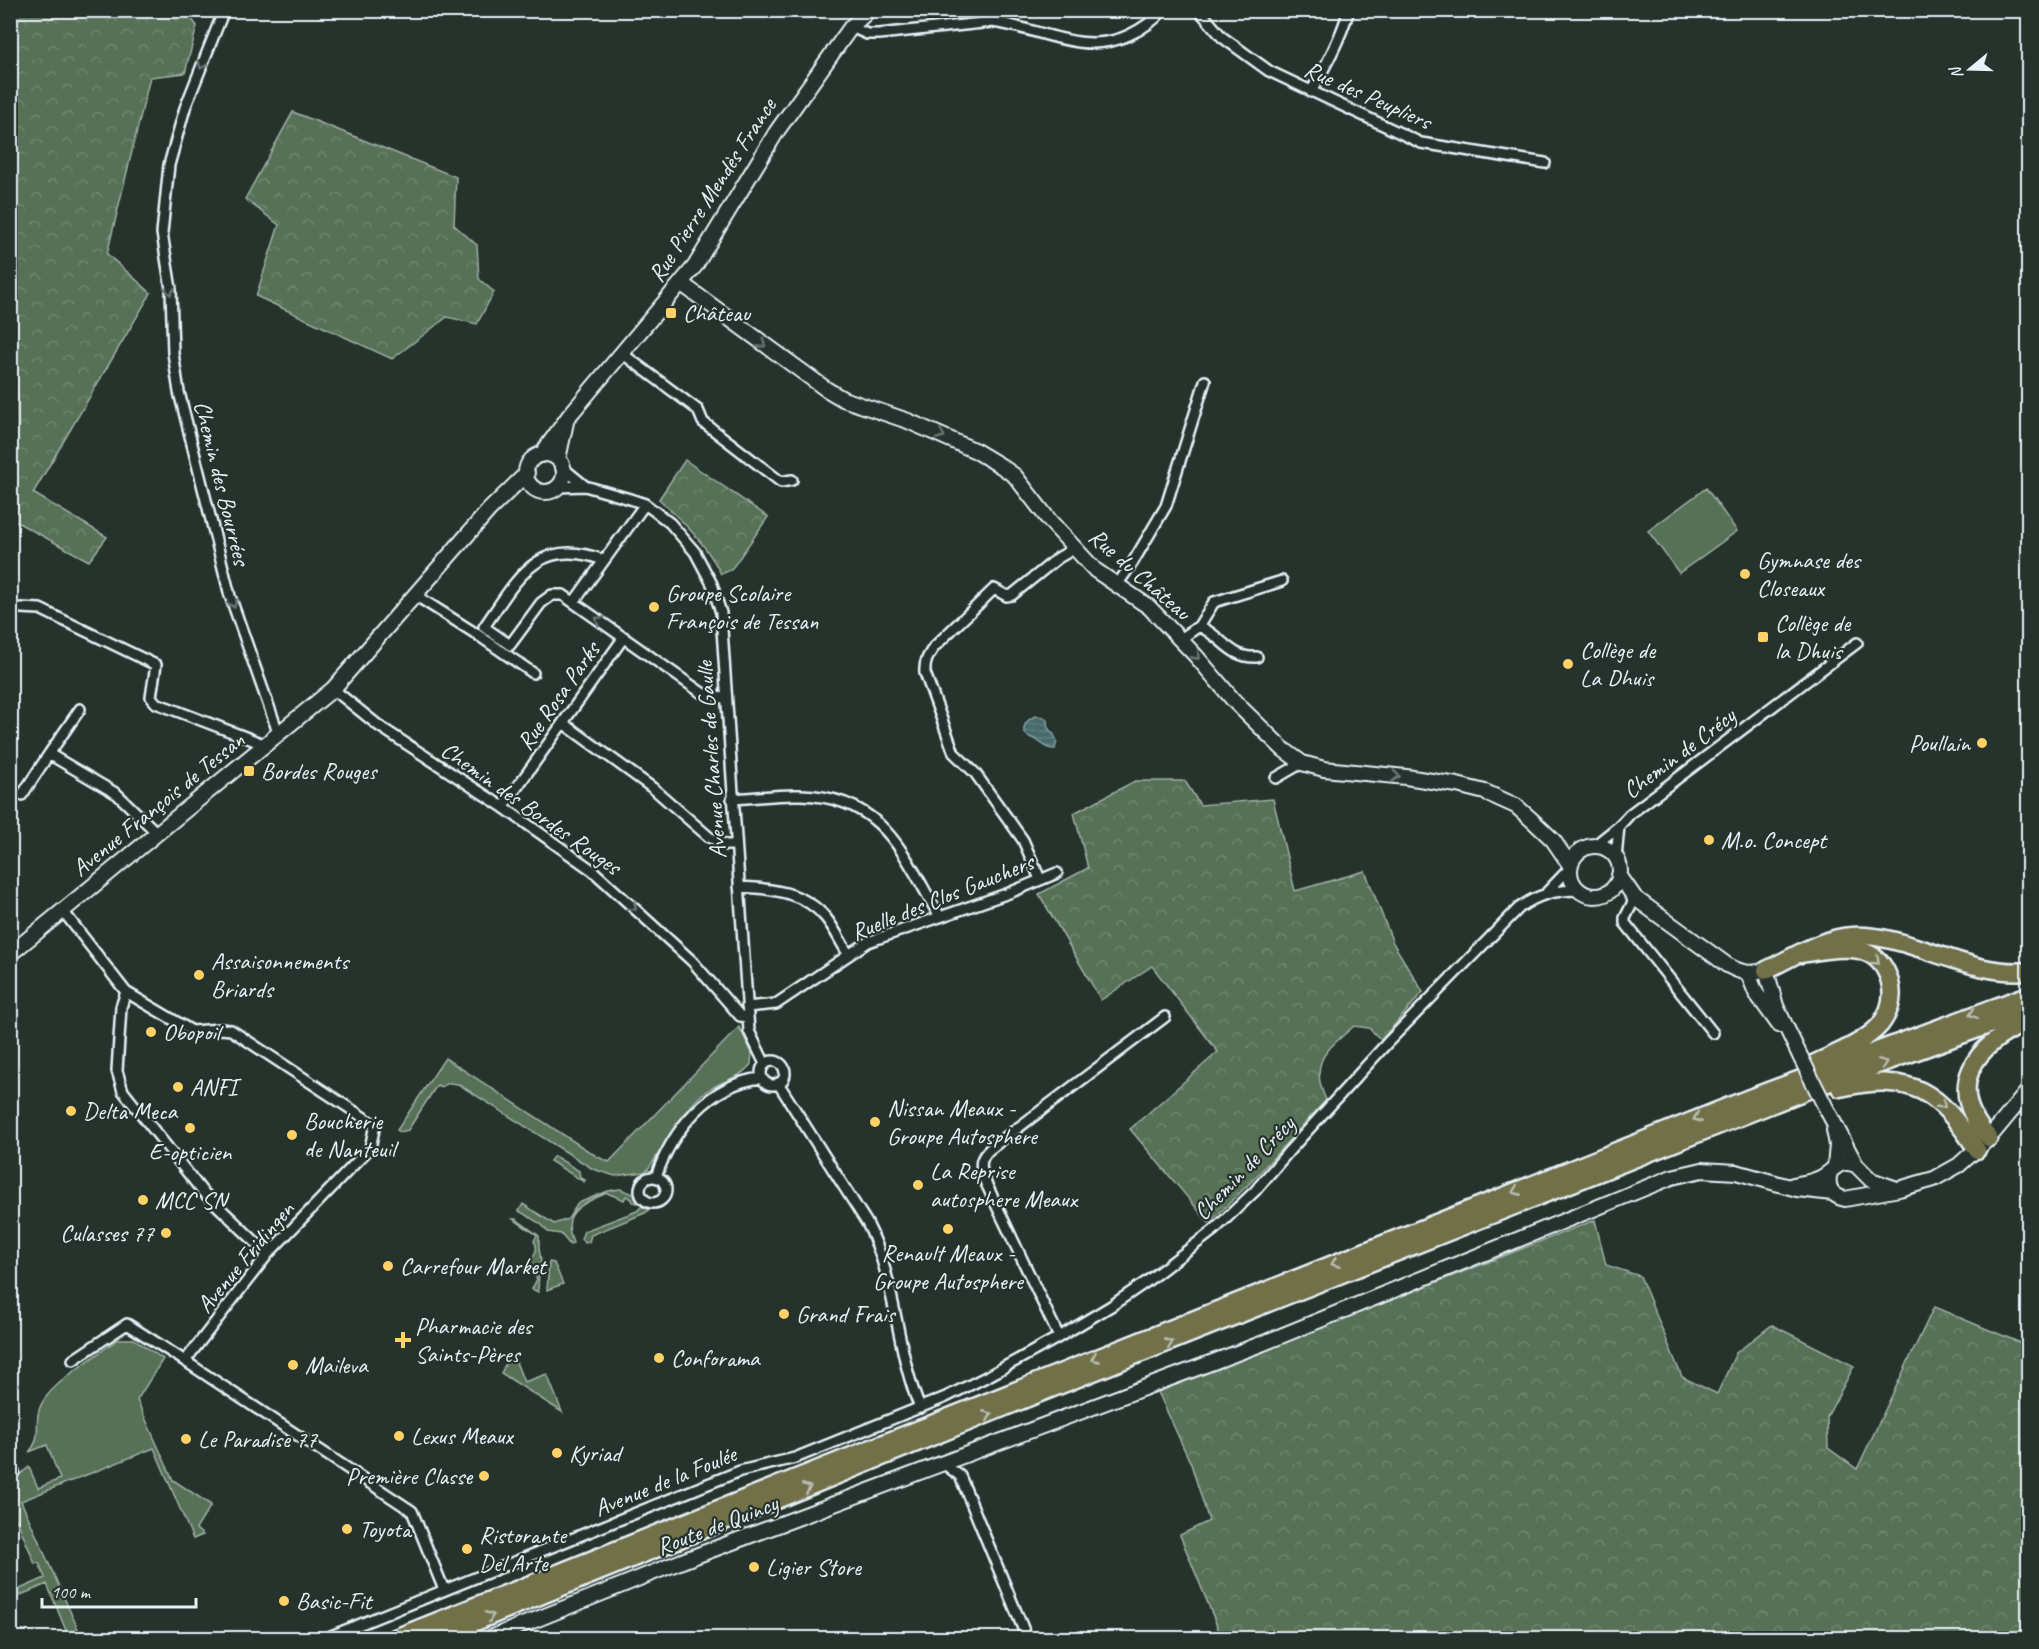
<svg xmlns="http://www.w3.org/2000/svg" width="2039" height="1649" font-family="Caveat,sans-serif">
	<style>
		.green { fill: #577157; stroke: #a0b1a8; stroke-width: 1.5 }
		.forest { fill: url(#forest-crowns); stroke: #a0b1a8; stroke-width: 1.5 }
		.water { fill: url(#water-rules); stroke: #87a1a3; stroke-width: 1.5 }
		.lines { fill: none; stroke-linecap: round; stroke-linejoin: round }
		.street-casing { stroke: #e8f1f8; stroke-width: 14 }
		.secondary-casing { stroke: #e8f1f8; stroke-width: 18 }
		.highway-casing { stroke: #e8f1f8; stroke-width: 21 }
		.street { stroke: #26332d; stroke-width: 9 }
		.secondary { stroke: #26332d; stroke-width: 14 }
		.highway { stroke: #71704a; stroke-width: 16 }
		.secondary-bridge-casing { stroke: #e8f1f8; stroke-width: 18; stroke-linecap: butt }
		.secondary-bridge { stroke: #26332d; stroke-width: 14 }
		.oneway { stroke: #6a7674 }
		.oneway2 { stroke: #b8bdb2 }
		.poi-dot { fill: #ffd166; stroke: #26332d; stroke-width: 2 }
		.labels { text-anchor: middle; stroke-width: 4.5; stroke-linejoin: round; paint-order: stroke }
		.street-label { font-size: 24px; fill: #e8f1f8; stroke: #26332d }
		.poi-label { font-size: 24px; fill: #e8f1f8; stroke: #26332d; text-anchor: start }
	</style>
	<defs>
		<pattern id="forest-crowns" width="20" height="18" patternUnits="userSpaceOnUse" patternTransform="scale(1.5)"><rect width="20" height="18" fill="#577157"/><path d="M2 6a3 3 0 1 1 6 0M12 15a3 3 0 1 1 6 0" fill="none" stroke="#6f8670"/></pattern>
		<pattern id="water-rules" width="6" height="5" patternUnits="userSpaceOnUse" patternTransform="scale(1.5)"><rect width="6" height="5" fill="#476b6b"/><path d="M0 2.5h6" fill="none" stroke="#628181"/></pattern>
	</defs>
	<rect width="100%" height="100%" fill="#26332d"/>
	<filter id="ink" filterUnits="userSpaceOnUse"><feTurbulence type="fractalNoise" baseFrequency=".0167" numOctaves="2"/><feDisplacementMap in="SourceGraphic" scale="12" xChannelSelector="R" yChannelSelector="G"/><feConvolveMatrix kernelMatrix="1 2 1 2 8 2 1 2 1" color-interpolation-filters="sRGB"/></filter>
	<g filter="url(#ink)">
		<path class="green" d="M1706,488L1737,531L1679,573L1648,531Z
			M739,1027L752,1053L751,1064C740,1080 716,1081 700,1096C679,1117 665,1145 648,1169L644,1172L615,1176L593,1169L458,1084L449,1083L441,1087L437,1085L408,1130L400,1132L397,1130L445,1058L596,1156L609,1162Z
			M553,1157H556L579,1171L580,1178L585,1180L584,1182L550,1161Z
			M620,1189L634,1194L637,1203L632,1202V1199L626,1196L624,1200L607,1193C582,1204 560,1211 573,1243L570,1245L561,1234L548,1232L541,1224L519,1211L523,1204L554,1224L568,1219L578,1203L608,1191Z
			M643,1205L647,1207L648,1211L645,1213L591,1235L589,1242L585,1243L581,1239L584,1231L637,1211Z
			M513,1219H516L539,1236V1248L541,1261L539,1269L538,1292L532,1289L537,1279L529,1264C533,1256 540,1249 534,1241L537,1235Z
			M549,1262L554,1263L563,1284L547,1290Z
			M118,1339H134L163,1359L137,1400L173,1480L211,1505L196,1529L203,1535L193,1539L154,1448L21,1501L82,1638H69L47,1584L11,1599V1593L45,1578L39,1563L35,1564L17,1520L11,1522V1482L29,1467L38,1488L60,1479L47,1445L29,1452C44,1436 32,1420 42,1403C53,1382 98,1355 118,1339Z
			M512,1357H514L524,1382L547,1374L562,1412L501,1373L508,1359Z"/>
		<path class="forest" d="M10,11H186L197,26L185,73L150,77L107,254L151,293L33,493L107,537L89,561L11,519Z
			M293,112L456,177L454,225L477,245L479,279L494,292L477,324L447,317L392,359L256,296L279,225L245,199Z
			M685,460L768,517L731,570L721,574C704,541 685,524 659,499Z
			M1135,781H1185L1200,805L1273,799L1295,891L1365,871L1393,943L1423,992L1381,1040L1369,1028L1354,1026C1327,1050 1308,1061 1326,1100L1251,1182L1209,1223L1130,1129L1218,1052L1152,966L1101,1000L1039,894L1088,868L1074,813Z
			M1595,1220L1606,1265L1640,1276L1682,1377L1717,1394L1736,1353L1772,1325L1854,1366L1827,1417L1828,1448L1857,1469L1934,1307L2028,1346V1638H1222L1180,1535L1209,1521L1191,1464L1158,1392Z"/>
		<path class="water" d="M1036,716L1044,717L1047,720L1048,728L1054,735L1057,741L1055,749C1046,749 1045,745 1038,741C1036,739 1032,738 1029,737C1018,729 1027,719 1036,716Z"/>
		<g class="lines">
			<g class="street-casing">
				<path id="street" d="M224,10L185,108L169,165L162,233L171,289L173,353L179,392L230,596L279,735
					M1199,10L1222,37L1269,71L1421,143L1545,163
					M851,27L867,34H879L992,22C1038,27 1083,57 1129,35C1142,29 1153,22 1163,10
					M1311,92C1326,65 1340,40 1349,10
					M623,354L698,410L703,422L781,482L792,480
					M563,468L585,486
					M558,487L585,486L630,499L645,504L670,523L695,552L712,584L721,613L722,629L749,1031L765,1064
					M603,560C537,535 517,580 484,627L510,645L541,603L552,595H563L702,693L726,699
					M1117,585L1133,562L1166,506L1205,381
					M415,595L478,635L533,673
					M574,602L645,504
					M21,608L40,609L156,665L151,697L156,703L266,745
					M1199,626L1214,602L1282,581
					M1181,639L1199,626C1222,636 1230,659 1257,657
					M333,689L379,726L503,807L592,870L692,961L740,1016L748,1017
					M563,723L654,789L709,837L726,845H736
					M49,754L80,709
					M1276,778L1302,763
					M22,795L49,754L117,794L158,834
					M732,799C755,798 779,794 801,795C885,797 903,855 940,917
					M503,807L624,637
					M1594,846L1619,826L1630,814L1857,643
					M1616,858L1619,826
					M1040,879L1023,840L975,773L954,753L925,673C924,662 928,656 934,647L994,589L1007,596L1012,595L1058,558L1075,548
					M739,887C770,888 805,892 826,918C835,929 841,943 849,955
					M1547,892L1570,868
					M1635,898L1625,918V923L1713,1033
					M63,911L126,992L121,1007L117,1071L123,1091L202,1191L268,1254
					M126,992L192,1031L221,1029L231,1030L375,1125L370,1148L268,1254L185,1361L412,1511L444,1590
					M747,1007L776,1004L868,942L1009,893L1057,873
					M761 1073a12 12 0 1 1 24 0a12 12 0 1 1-24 0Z
					M778,1083L867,1223C897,1281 895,1348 920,1408
					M640 1190a13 13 0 1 1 26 0a13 13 0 1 1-26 0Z
					M656,1177C672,1130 710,1083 762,1078
					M1059,1337L983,1177C980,1164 980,1158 990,1149L1165,1017
					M73,1360L127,1324L185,1361
					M943,1463L960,1476L1027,1638
					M10,1475L14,1472
					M326,1638L740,1471L795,1458L946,1397L990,1375L1059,1337L1111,1306L1146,1282L1214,1230L1255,1191L1289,1151L1388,1042L1519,908C1538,894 1556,890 1580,890"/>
			</g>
			<g class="secondary-casing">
				<path id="secondary" d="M682,284L826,389L843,399L908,421L976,451L1001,466L1015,476L1049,520L1095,570L1149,607L1196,656L1235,702L1283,749L1302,763L1324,769L1406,777L1457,785L1485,792L1516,806L1533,821L1553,840L1570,865
					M526 473a19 19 0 1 1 38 0a19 19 0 1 1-38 0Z
					M541,455L569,416L695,266L777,131L851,27L869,10
					M558,459L566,422
					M1570 871a25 25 0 1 1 50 0a25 25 0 1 1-50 0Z
					M1619,875L1635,898L1727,965C1741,973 1750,975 1766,970L1776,1006L1801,1058
					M10,954L333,689L489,510L527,473
					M1748,973L1756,993L1779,1025
					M1824,1104L1856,1165L1871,1180L1897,1189
					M1834,1130L1837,1145L1835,1167
					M1830,1172C1826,1186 1831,1196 1845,1199L1899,1189L1934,1179L1959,1165L1989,1138L2028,1091
					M1793,1185C1803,1183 1813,1182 1822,1177C1835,1170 1839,1158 1856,1165
					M490,1638L682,1561L1261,1344L1672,1177L1702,1170L1736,1172L1797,1189L1833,1193"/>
			</g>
			<g class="highway-casing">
				<path id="highway" d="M1801,954C1835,949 1878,937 1890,982C1894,997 1890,1012 1880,1025C1864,1043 1834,1054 1813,1064
					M1766,970C1792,958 1823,937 1852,936C1909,933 1967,977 2028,971
					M1840,1088C1913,1072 1938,1091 1977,1150
					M1989,1138C1943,1087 1974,1045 2028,1022
					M395,1638L1752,1097L2028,995
					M436,1638L1025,1399L1808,1090L2028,1011"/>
			</g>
			<use href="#street" class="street"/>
			<use href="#secondary" class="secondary"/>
			<use href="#highway" class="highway"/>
			<g class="secondary-bridge-casing">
				<path id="secondary-bridge" d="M1801,1058L1824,1104"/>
			</g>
			<use href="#secondary-bridge" class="secondary-bridge"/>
		</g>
		<defs><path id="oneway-chevron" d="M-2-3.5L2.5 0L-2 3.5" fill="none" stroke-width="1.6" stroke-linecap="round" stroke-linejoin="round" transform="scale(1.5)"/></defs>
		<g class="oneway">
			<use href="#oneway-chevron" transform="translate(202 65) rotate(112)"/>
			<use href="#oneway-chevron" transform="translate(170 291) rotate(85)"/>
			<use href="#oneway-chevron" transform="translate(762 344) rotate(36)"/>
			<use href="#oneway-chevron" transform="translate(941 435) rotate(24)"/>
			<use href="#oneway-chevron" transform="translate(233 604) rotate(71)"/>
			<use href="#oneway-chevron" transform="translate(599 620) rotate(-145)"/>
			<use href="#oneway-chevron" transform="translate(1196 656) rotate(48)"/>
			<use href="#oneway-chevron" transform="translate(1396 776) rotate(6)"/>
			<use href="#oneway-chevron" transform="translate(633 907) rotate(42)"/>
		</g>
		<g class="oneway2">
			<use href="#oneway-chevron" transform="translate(1876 961) rotate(42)"/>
			<use href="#oneway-chevron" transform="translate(1973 1014) rotate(161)"/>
			<use href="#oneway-chevron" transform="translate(1883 1063) rotate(-20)"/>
			<use href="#oneway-chevron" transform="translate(1942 1105) rotate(43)"/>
			<use href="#oneway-chevron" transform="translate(1697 1118) rotate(158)"/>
			<use href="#oneway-chevron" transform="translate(1516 1191) rotate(158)"/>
			<use href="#oneway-chevron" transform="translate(1335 1263) rotate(158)"/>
			<use href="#oneway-chevron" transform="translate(1169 1343) rotate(-22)"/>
			<use href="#oneway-chevron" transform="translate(1095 1358) rotate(158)"/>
			<use href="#oneway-chevron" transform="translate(988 1415) rotate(-22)"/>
			<use href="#oneway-chevron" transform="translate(807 1488) rotate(-22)"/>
			<use href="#oneway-chevron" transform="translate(490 1616) rotate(-22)"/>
		</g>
	</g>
	<g class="poi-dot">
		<rect x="665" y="307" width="12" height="12" rx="3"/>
		<circle cx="1745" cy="574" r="6"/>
		<circle cx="654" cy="607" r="6"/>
		<rect x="1757" y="631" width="12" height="12" rx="3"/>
		<circle cx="1568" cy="664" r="6"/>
		<circle cx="1982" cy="743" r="6"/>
		<rect x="243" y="765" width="12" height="12" rx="3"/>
		<circle cx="1709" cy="840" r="6"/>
		<circle cx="199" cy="975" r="6"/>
		<circle cx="151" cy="1032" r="6"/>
		<circle cx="178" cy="1087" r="6"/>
		<circle cx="71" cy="1111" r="6"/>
		<circle cx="875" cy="1122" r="6"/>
		<circle cx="190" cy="1128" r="6"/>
		<circle cx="292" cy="1135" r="6"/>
		<circle cx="918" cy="1185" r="6"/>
		<circle cx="143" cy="1200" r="6"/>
		<circle cx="948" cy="1229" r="6"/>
		<circle cx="166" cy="1233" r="6"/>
		<circle cx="388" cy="1266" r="6"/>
		<circle cx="784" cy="1314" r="6"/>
		<path d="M400 1331h6v6h6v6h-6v6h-6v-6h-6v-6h6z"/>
		<circle cx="659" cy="1358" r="6"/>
		<circle cx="293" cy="1365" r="6"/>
		<circle cx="399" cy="1436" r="6"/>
		<circle cx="186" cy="1439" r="6"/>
		<circle cx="557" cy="1453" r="6"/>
		<circle cx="484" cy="1476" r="6"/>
		<circle cx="347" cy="1529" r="6"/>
		<circle cx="467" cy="1549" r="6"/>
		<circle cx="754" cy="1567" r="6"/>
		<circle cx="284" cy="1601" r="6"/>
	</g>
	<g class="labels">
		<g class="street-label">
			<text transform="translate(1368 95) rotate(24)" y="8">Rue des Peupliers</text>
			<text transform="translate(712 190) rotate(-57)" y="8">Rue Pierre Mendès France</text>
			<text transform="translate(222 483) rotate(76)" y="8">Chemin des Bourrées</text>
			<text transform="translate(1140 574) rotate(41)" y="8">Rue du Château</text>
			<text transform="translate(558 696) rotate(-55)" y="8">Rue Rosa Parks</text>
			<text transform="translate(1679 753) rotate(-37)" y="8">Chemin de Crécy</text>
			<text transform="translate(711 760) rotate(-94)" y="8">Avenue Charles de Gaulle</text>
			<text transform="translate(158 804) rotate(-39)" y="8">Avenue François de Tessan</text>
			<text transform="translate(531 808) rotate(35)" y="8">Chemin des Bordes Rouges</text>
			<text transform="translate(942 897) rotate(-22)" y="8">Ruelle des Clos Gauchers</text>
			<text transform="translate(1244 1168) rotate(-46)" y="8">Chemin de Crécy</text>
			<text transform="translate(245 1257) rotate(-50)" y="8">Avenue Fridingen</text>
			<text transform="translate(665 1481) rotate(-22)" y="8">Avenue de la Foulée</text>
			<text transform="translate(717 1525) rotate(-21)" y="8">Route de Quincy</text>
		</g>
		<g class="poi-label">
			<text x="683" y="321">Château</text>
			<text x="1757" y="568">Gymnase des<tspan x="1757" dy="28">Closeaux</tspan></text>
			<text x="666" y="601">Groupe Scolaire<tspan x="666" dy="28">François de Tessan</tspan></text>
			<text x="1775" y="631">Collège de<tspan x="1775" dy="28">la Dhuis</tspan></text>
			<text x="1580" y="658">Collège de<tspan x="1580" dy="28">La Dhuis</tspan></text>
			<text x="1970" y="751" text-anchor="end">Poullain</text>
			<text x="261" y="779">Bordes Rouges</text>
			<text x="1721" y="848">M.o. Concept</text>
			<text x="211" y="969">Assaisonnements<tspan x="211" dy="28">Briards</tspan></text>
			<text x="163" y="1040">Obopoil</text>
			<text x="190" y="1095">ANFI</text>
			<text x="887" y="1116">Nissan Meaux -<tspan x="887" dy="28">Groupe Autosphere</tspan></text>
			<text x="83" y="1119">Delta Meca</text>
			<text x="304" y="1129">Boucherie<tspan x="304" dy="28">de Nanteuil</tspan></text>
			<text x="190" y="1160" text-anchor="middle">E-opticien</text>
			<text x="930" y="1179">La Reprise<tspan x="930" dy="28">autosphere Meaux</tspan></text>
			<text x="155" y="1208">MCC SN</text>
			<text x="154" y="1241" text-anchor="end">Culasses 77</text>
			<text x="948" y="1261" text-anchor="middle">Renault Meaux -<tspan x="948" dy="28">Groupe Autosphere</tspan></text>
			<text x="400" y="1274">Carrefour Market</text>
			<text x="796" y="1322">Grand Frais</text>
			<text x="415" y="1334">Pharmacie des<tspan x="415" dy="28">Saints-Pères</tspan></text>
			<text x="671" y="1366">Conforama</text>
			<text x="305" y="1373">Maileva</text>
			<text x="411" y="1444">Lexus Meaux</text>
			<text x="198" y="1447">Le Paradise 77</text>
			<text x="569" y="1461">Kyriad</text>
			<text x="472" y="1484" text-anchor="end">Première Classe</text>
			<text x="359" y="1537">Toyota</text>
			<text x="479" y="1543">Ristorante<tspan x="479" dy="28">Del Arte</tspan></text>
			<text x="766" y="1575">Ligier Store</text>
			<text x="296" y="1609">Basic-Fit</text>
		</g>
	</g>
	<rect width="2039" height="1649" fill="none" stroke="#26332d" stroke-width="36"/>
	<rect x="18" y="18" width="2003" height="1613" fill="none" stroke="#e8f1f8" stroke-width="2" filter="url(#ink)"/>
	<g transform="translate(1970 69) rotate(251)" stroke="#26332d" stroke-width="4.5" paint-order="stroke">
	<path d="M0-4.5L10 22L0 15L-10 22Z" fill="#e8f1f8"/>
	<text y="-9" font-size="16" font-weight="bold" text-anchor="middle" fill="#e8f1f8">N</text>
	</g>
	<path d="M42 1598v9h154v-9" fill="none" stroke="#e8f1f8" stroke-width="3"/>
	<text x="51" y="1598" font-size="18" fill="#e8f1f8" stroke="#26332d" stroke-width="4.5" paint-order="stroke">100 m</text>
</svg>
